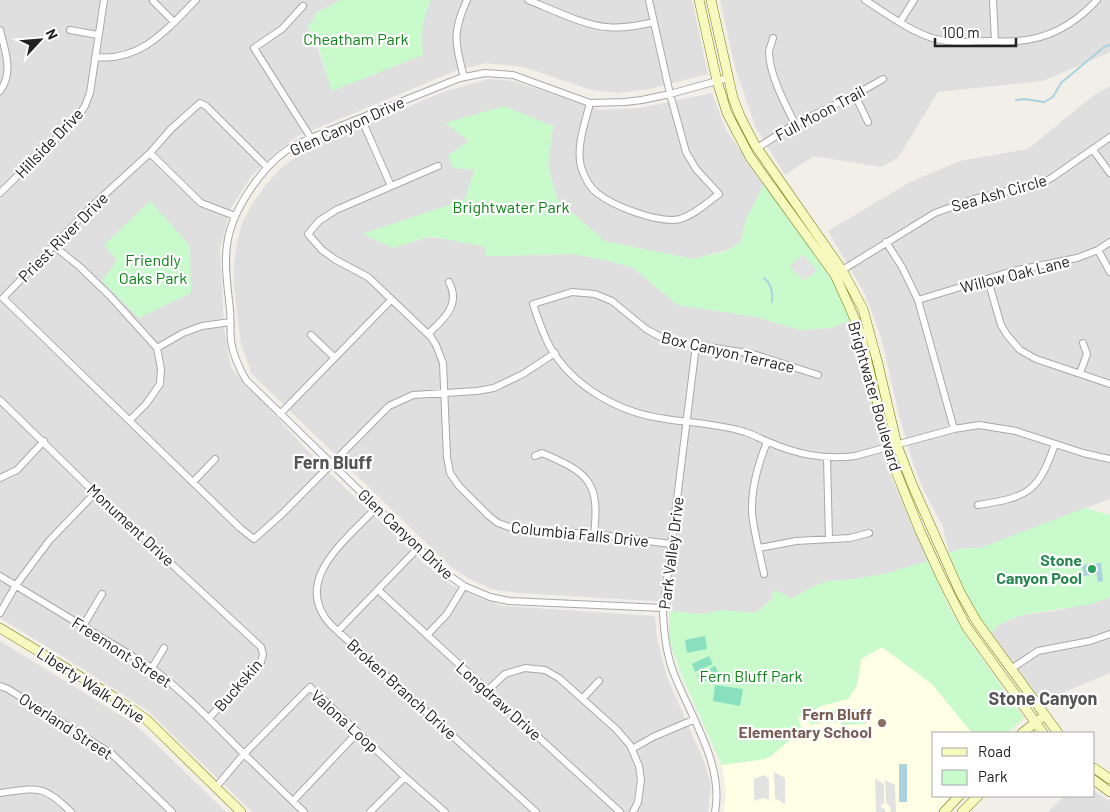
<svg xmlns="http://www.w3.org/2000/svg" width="1110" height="812" font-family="Barlow,sans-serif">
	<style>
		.residential { fill: #e0dfdf }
		.education { fill: #ffffe5 }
		.park { fill: #c8facc }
		.pitch { fill: #88e0be }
		.parking { fill: #e2e2e2 }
		.water { fill: #aad3df }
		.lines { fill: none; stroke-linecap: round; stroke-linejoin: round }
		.stream { stroke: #aad3df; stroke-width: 2 }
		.street-casing { stroke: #a9a9a9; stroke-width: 8 }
		.secondary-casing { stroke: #707d05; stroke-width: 10 }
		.street { stroke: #fff; stroke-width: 6 }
		.secondary { stroke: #f7fabf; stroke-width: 9 }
		.leisure-dot { fill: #2e9e5b; stroke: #fff; stroke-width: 2 }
		.education-dot { fill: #8d6e63; stroke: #fff; stroke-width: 2 }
		.labels { text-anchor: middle; stroke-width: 4.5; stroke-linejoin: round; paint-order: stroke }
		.park-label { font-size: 16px; fill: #0c8416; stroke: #fff }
		.street-label { font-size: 16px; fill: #222; stroke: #fff }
		.leisure-label { font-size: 16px; font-weight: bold; fill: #27864d; stroke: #fff; text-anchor: end }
		.education-label { font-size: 16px; font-weight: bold; fill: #785e54; stroke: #fff; text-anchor: end }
		.neighbourhood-label { font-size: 18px; font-weight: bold; fill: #555; stroke: #fff }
	</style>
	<rect width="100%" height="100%" fill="#f2efe9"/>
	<path class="residential" d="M0,0H341L316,13L313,21L307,26L316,44L332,90L423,55L421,42L422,23L431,0H692L708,74L650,89L617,93L591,90L524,67L486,63L455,71L296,137L278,151L252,175L231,208L220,249L224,328L231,368L320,464L426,565L453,586L479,598L503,606L655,616L657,638L667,677L705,764L711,784L708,812H252L148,711L83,669L0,618Z
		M720,0H1110V52L1043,81L938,92L898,158L881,167L814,156L785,175L755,126L735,67Z
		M489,79L513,81L600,110L640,108L712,93L726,130L764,184L746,220L740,243L727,250L692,259L604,241L557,199L548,165L553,126L446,123L469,141L475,170L465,200L363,234L411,243L425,238H442L487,247V256L574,254L613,262L633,268L678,305L756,317L800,330L830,328L852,320L859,346L886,465L928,561L884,574L854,579L827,581L812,587L791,599L779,591L756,613L721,610L704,614L669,611V602L518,593L491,589L468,578L452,568L252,374L241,344L234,286V264L237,242L242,223L254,201L265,186L281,168L293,159L320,144L443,92Z
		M1110,86V499L980,548H964L949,553L943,527L924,491L913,463L899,415L881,337L865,294L828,231L910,182L960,161L1028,149L1094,95Z
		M1110,597V673L1041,702L989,634L1001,624L1023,615L1061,610Z
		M0,641L130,721L149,737L226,812H0Z
		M1094,791L1110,801V812H1048L1064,796H1094Z"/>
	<path class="education" d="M882,647L932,684L972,733H934V796H950L936,812H724L726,790L722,765L764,759L771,756L798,717L824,705L848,699L857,685L861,659Z"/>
	<path class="park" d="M341,0H431C423,20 420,33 423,55L332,91C325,71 320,42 307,26L313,21L316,13Z
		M504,106L553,126L548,165L557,199L605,241L692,259L727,251L740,243L746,220L764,184L834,283L852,320L830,328L800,330L756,317L678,305L633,268L613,262L574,254L486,256V247L434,237L425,238L393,248L362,234L464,200L475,170L453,168L448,156L469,141L445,123Z
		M150,201L190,246L191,293L139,318L102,281L117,260L104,245Z
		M1085,508L1110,515V597C1078,613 1030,606 1001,624C997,626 993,631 989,634L974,612L949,553L964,548H980Z
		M928,561L950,609L967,638L1024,718L1007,733H972L932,684L882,647L861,659L857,685L848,699L824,705L798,717L802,730L771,756L765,759L722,765L684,681L669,640V611L704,614L721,610L756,613L772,599L773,591H779L791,599L812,587L827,581L854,579L884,574Z
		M865,709L866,724L841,725V722L828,723V710Z
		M821,714L824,722L811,725L808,717Z"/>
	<path class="pitch" d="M705,636L707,649L687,653L685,640Z
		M709,656L713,664L695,672L692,664Z
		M715,666L719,674L701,683L697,675Z
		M715,685L743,689L740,706L713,701Z"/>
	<path class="parking" d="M803,254L817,271L803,281L790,266Z
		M774,772L785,778V804L775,798Z
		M764,775L769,779V801L765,798L759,799L754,801V779Z
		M875,778L884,784V805L881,804V807L885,809V812H876Z
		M885,780L895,785L896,812H891L890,806L886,803Z"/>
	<path class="water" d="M1101,563L1103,581L1098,582L1097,574L1083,576L1082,565Z
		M907,764V802H899V764Z"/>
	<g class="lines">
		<path class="stream" d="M1016,100L1024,99L1044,102L1053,97L1061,83L1104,47L1110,45
			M764,278C772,284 773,293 772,302"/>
		<g class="street-casing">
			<path id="street" d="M528,0C549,8 585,26 607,27C623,29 638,26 654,22
				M865,0C887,14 908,30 932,38C950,43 968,42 986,41C996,41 1006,42 1017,41C1049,39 1075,24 1097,0
				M993,0L995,41
				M153,1L174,22
				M303,6L282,29L254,48L311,138
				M900,22L914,0
				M0,30C5,51 14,72 0,91
				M70,30L98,35
				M773,38C772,43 769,48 769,53C770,76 785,104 795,124
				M95,57C141,62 166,30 196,0
				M464,77C455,44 452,32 467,0
				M855,95L868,122
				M590,103C585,123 576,146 581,167C584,176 589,187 597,193C613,206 659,224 680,219C694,215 707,203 719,194L696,169L686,152L670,94L649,0
				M361,118L391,186
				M757,148L795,124L855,95L883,79
				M1093,150L1110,173
				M150,153L201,203L235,216
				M438,166L336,210L319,221L308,234L322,250L336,260L368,277L431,337L436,345L443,363L447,457L450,473L459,486L489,516L498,523L518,530L594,534L671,544
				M267,167L206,106L200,103L171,129L150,153L91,207L3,298L240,528L254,539L282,514L389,406L413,395L477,391L494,388L523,374L555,353
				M0,193L75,120L85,106L90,93L104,0
				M886,242L902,267L918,300L954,429
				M54,246L80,267L110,296L157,348L161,369L160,384L146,404L130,420
				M1098,250L1110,272
				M839,272L935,213L974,199L1044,182L1053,177L1110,137
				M988,280L1001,325L1007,335L1020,350L1036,359L1110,384
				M918,300L1013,271L1077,258L1098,250L1110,242
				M428,334C444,319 461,305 449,282
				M311,335L334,357
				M696,345L663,613C664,634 666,654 674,674C691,717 724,765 715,812
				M157,348L183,333L202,326L231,322
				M1080,373L1087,354L1083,343
				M818,375L753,354L666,340L646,329L612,301L595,294L572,292L533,304C538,319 543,334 550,347C574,388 620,413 666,419C692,423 720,424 745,432C752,434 759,438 766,441C796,454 823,460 855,456L954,429L979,425L1016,431L1083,453L1110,459
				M0,400L95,493L261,647L263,654L261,662L209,718
				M280,414L391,300
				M535,456L542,453C589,473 600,482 594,534
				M827,458L829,539
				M0,478L17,470L44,441
				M193,482L215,459
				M978,505C1028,497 1038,493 1055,444
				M376,508C347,539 290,581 331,625L536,812
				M759,548L796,541L850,538L869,533
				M764,574C760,554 754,533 752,513C751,488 758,464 767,442
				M0,576L152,668C185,693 214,724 244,754L216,787
				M378,590L620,812
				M663,608L509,601L490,597L464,586L444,572L418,548L246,380C239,368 233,355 231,341C230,331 231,320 230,310C228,289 224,267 227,245C231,212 260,169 287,150C294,145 303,142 311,138L460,78L485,73L513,75L590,103L625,102L642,100L670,94L728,78
				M0,613L16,585L49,541L95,493
				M83,626L102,594
				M338,631L418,548
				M427,635L447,614L464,586
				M152,668L164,648
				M1011,669L1038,651L1090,641L1110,634
				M0,686L8,689L112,754L172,812
				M488,690L505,674L525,668L545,670L559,678L616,729L630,745L639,766L641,780L638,802L633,812
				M583,698L599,681
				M632,749L653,737L693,720
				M0,793C38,788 43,784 71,812
				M293,801L358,732
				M304,812L244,754L310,687L405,777L445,812
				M370,812L405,777"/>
		</g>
		<g class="secondary-casing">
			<path id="secondary" d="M699,0L717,81L727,113L750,157L835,275L850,308L860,332L891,459L920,531L942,579L966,626L1043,733
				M711,0L733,98L740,116L755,145L842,270L863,309L878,364L897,445L912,484L960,592L977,622L1058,733
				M0,628L114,697L146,719L241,812
				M1022,733L1040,719
				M1094,768L1110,779
				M1094,780L1110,792
				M944,812L959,796
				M962,812L978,796"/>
		</g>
		<use href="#street" class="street"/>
		<use href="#secondary" class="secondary"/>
	</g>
	<circle class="leisure-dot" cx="1092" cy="569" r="5"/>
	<circle class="education-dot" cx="882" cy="723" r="5"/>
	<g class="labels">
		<g class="park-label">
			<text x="356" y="45">Cheatham Park</text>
			<text x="511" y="213">Brightwater Park</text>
			<text x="153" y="266">Friendly<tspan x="153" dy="18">Oaks Park</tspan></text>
			<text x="751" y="682">Fern Bluff Park</text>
		</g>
		<g class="street-label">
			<text transform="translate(820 113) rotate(-28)" y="6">Full Moon Trail</text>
			<text transform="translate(347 126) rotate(-24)" y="6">Glen Canyon Drive</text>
			<text transform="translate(49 143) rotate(-46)" y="6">Hillside Drive</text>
			<text transform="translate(999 193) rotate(-16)" y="6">Sea Ash Circle</text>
			<text transform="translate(63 237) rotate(-45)" y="6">Priest River Drive</text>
			<text transform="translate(1015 274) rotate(-14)" y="6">Willow Oak Lane</text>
			<text transform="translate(728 352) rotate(13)" y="6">Box Canyon Terrace</text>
			<text transform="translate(875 396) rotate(74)" y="6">Brightwater Boulevard</text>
			<text transform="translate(131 525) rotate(43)" y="6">Monument Drive</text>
			<text transform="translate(406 534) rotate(43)" y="6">Glen Canyon Drive</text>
			<text transform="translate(580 534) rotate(6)" y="6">Columbia Falls Drive</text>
			<text transform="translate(671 553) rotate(-83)" y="6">Park Valley Drive</text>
			<text transform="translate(122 652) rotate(33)" y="6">Freemont Street</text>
			<text transform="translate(91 685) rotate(33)" y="6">Liberty Walk Drive</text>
			<text transform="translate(238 685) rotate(-49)" y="6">Buckskin</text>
			<text transform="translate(402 689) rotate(42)" y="6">Broken Branch Drive</text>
			<text transform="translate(499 701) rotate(42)" y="6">Longdraw Drive</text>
			<text transform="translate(345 721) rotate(42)" y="6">Valona Loop</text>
			<text transform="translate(66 726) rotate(33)" y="6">Overland Street</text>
		</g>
		<g class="leisure-label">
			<text x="1082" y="566">Stone<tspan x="1082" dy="18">Canyon Pool</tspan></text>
		</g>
		<g class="education-label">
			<text x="872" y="720">Fern Bluff<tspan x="872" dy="18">Elementary School</tspan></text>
		</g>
		<g class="neighbourhood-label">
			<text x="333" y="469">Fern Bluff</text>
			<text x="1043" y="705">Stone Canyon</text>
		</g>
	</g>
	<rect x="932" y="732" width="162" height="65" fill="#ffffff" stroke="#a7a7a7"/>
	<rect x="942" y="748" width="25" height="8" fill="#f7fabf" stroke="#a7a7a7"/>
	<text x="978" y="757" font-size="15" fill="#222222">Road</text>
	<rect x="942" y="770" width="25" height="15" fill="#c8facc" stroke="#a7a7a7"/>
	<text x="978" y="782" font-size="15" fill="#222222">Park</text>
	<g transform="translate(40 40) rotate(64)" stroke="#ffffff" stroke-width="4" paint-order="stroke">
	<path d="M0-4L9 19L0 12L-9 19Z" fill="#222222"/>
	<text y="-8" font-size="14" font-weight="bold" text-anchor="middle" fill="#222222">N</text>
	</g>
	<path d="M935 38v8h81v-8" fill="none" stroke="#222222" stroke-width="2.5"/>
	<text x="942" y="38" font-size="15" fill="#222222" stroke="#ffffff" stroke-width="4" paint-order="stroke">100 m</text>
</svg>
